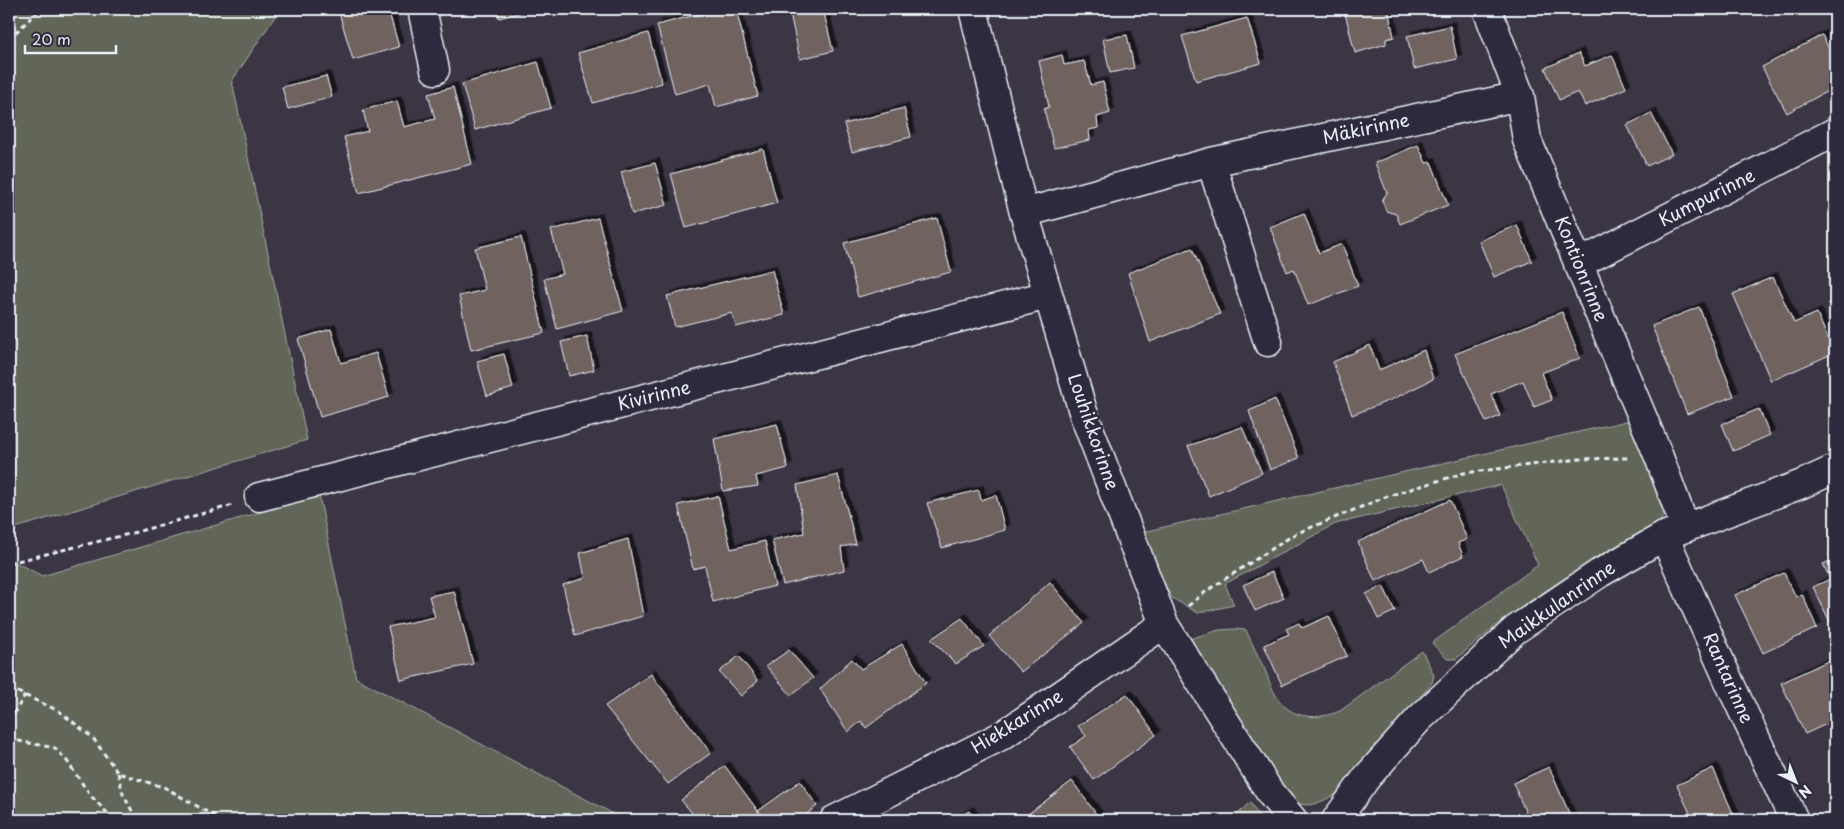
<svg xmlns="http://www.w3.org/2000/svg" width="1844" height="829" font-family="'Playpen Sans',sans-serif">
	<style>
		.green { fill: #626658; stroke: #a5aca8 }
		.building { fill: #6f625e; stroke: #e8f1f8; filter: url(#shadow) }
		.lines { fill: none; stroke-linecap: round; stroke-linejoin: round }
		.minor-casing { stroke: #e8f1f8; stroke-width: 31 }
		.path { stroke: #e8f1f8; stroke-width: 3; stroke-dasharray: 5 4; stroke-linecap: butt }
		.minor { stroke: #2f2a3d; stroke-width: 28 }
		.labels { text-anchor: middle; stroke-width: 5; stroke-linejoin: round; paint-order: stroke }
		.street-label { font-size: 18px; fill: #e8f1f8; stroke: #2f2a3d }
	</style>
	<defs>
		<filter id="shadow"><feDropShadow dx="4.5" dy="-4.5" stdDeviation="0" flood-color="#0009"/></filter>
	</defs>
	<rect width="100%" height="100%" fill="#3c3544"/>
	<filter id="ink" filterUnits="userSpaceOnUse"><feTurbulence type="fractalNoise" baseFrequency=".02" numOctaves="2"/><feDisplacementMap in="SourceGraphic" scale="10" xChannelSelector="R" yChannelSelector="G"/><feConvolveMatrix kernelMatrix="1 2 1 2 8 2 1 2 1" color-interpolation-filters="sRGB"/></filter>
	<g filter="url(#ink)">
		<path class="green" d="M9,9H280L232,81L307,440L9,530Z
			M1631,420L1665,506L1661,521L1591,560L1504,619L1456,659H1447L1432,643L1538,565L1501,485L1335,524L1225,584L1234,605L1198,613L1172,598L1138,533Z
			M319,495L356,678L625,820H9V559L42,576Z
			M1234,629L1246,630C1252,644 1259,658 1266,672C1269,681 1272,690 1277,697C1291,720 1318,720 1340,711L1422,651L1434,675L1432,683L1335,795C1316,804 1304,812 1287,795L1189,639L1219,630Z
			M1250,802L1261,820H1232Z"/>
		<path class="building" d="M338,9H388L399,47L353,60Z
			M497,9H534L499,18Z
			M719,9H736L758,96L716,107L710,84L675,94L657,25Z
			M789,9H823L833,51L800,59Z
			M1344,9H1388L1394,37L1386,39V44L1355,53Z
			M1247,18L1261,63L1196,81L1182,36Z
			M1450,26L1457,59L1414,69L1407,36Z
			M648,33L662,83L593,103L578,53Z
			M1127,35L1134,68L1110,73L1103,39Z
			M1822,35L1835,60V87L1787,113L1762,67Z
			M1579,53L1585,66L1612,55L1626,88L1585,106L1578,92L1559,100L1545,68Z
			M1062,55L1064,65L1084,61L1091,85L1103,82L1110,113L1097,117L1098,128L1089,130L1090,140L1054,148L1044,109L1049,107L1039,61Z
			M538,62L551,108L475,130L462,84Z
			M326,76L332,97L288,109L282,87Z
			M453,87L472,164L359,193L344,137L368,131L363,110L397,101L404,127L435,119L428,94Z
			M904,108L911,137L852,152L844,124Z
			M1651,113L1672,154L1647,166L1627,125Z
			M1418,145L1426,163L1431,162L1448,205L1400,224L1396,214L1386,211L1382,200L1387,193L1375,163Z
			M763,149L777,203L686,228L671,174Z
			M655,163L667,205L632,214L621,172Z
			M1304,213L1319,253L1342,244L1358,286L1308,305L1294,269L1287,272L1270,227Z
			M598,218L623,311L557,329L544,279L563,274L551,230Z
			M937,218L951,272L858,297L844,243Z
			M1517,225L1532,261L1494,277L1479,241Z
			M521,237L544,333L471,350L459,296L485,290L475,248Z
			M1192,248L1220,314L1150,342L1128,273Z
			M772,270L784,315L736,327L732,313L675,327L667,296Z
			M1773,277L1794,323L1817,313L1834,353L1771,381L1733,294Z
			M1699,307L1734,396L1687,414L1652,326Z
			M1562,312L1580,358L1541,373L1552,400L1534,407L1523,381L1491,394L1500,416L1486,422L1455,354Z
			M331,329L341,363L376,353L389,397L320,417L298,339Z
			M587,336L594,370L569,376L561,342Z
			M1370,345L1379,370L1424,350L1433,379L1393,399L1352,415L1333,362Z
			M504,354L513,388L487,396L477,361Z
			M1275,399L1299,458L1270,470L1249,411Z
			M1759,409L1770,435L1733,451L1722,424Z
			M777,424L788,468L756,476L758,486L723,491L714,439Z
			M1242,427L1262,473L1209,496L1188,446Z
			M838,475L856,544L841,547L844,570L783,585L772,540L804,533L797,485Z
			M979,490L981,500L996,495L1005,530L942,548L927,503Z
			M718,496L731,549L765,541L775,586L713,602L705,566L693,569L678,505Z
			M1450,500L1467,539L1458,543L1463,556L1429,572L1423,559L1375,581L1358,542Z
			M628,539L643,616L575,636L563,585L585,578L580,553Z
			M1835,559V619L1830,622L1813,587L1830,579L1823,564Z
			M1272,572L1284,598L1255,611L1243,585Z
			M1784,573L1796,597L1802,594L1817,628L1763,653L1735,595Z
			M1050,582L1084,623L1021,672L989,636Z
			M1383,586L1395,611L1378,619L1366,594Z
			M454,591L473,664L401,680L388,627L435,617L429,596Z
			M1329,616L1347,656L1282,685L1264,645L1289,634L1286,629L1299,623L1302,628Z
			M962,618L984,646L956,664L931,639Z
			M902,644L926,683L866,728L861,721L848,732L820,689L852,659L861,669Z
			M789,650L813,678L791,695L766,666Z
			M739,656L758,681L741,696L719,672Z
			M1832,659L1835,666V720L1805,734L1781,683Z
			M651,674L711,753L668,784L605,706Z
			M1127,694L1156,735L1094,780L1070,747L1086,736L1078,726Z
			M725,766L758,811L765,820H698L681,800Z
			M1549,767L1572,820H1529L1513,783Z
			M1713,768L1736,820H1693L1677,785Z
			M800,781L817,806L799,820H765L758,811Z
			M1072,781L1100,819L1098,820H1020Z
			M969,811L975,820H955Z"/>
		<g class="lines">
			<g class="minor-casing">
				<path id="minor" d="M422,9L435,70
					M973,9L1024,213L1084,415L1164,624L1271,794L1293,820
					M1487,9L1520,96L1527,140L1659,457L1685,527
					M1211,162L1268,342
					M1024,213L1211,162L1520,96
					M1578,264L1835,132
					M259,497L1048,295
					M1664,536L1732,688L1794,820
					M834,820L1003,735L1164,624
					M1336,820L1367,777L1419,719L1515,630L1600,573L1664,536L1802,484L1835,469"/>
			</g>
			<path class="path" d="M9,39L40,9
				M9,563L129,534L233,505
				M1188,606L1208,590L1295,534L1388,496L1464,473L1580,459L1628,458
				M9,688L59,711L93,738L118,773L166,788L221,820
				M9,722L25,695
				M9,739L55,748L67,761L90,795L114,820
				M118,773L123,794L137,820"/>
			<use href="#minor" class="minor"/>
		</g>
	</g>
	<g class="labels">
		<g class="street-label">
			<text transform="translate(1366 129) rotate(-12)" y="6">Mäkirinne</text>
			<text transform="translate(1707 198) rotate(-27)" y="6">Kumpurinne</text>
			<text transform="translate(1581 269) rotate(68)" y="6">Kontionrinne</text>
			<text transform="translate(654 396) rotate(-14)" y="6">Kivirinne</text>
			<text transform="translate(1093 432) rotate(71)" y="6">Louhikkorinne</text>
			<text transform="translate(1557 605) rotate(-35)" y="6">Maikkulanrinne</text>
			<text transform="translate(1728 678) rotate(66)" y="6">Rantarinne</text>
			<text transform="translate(1017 722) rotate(-32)" y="6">Hiekkarinne</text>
		</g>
	</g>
	<rect width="1844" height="829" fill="none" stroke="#2f2a3d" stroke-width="30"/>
	<rect x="15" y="15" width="1814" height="799" fill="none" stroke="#e8f1f8" stroke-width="2" filter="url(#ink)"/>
	<g transform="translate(1796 782) rotate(137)" stroke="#2f2a3d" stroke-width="4" paint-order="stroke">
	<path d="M0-4L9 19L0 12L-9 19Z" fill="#e8f1f8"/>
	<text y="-8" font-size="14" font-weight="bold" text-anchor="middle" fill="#e8f1f8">N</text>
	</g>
	<path d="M25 45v8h91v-8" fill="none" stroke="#e8f1f8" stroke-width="2.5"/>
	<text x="32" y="45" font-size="15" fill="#e8f1f8" stroke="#2f2a3d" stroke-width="4" paint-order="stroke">20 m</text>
</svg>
